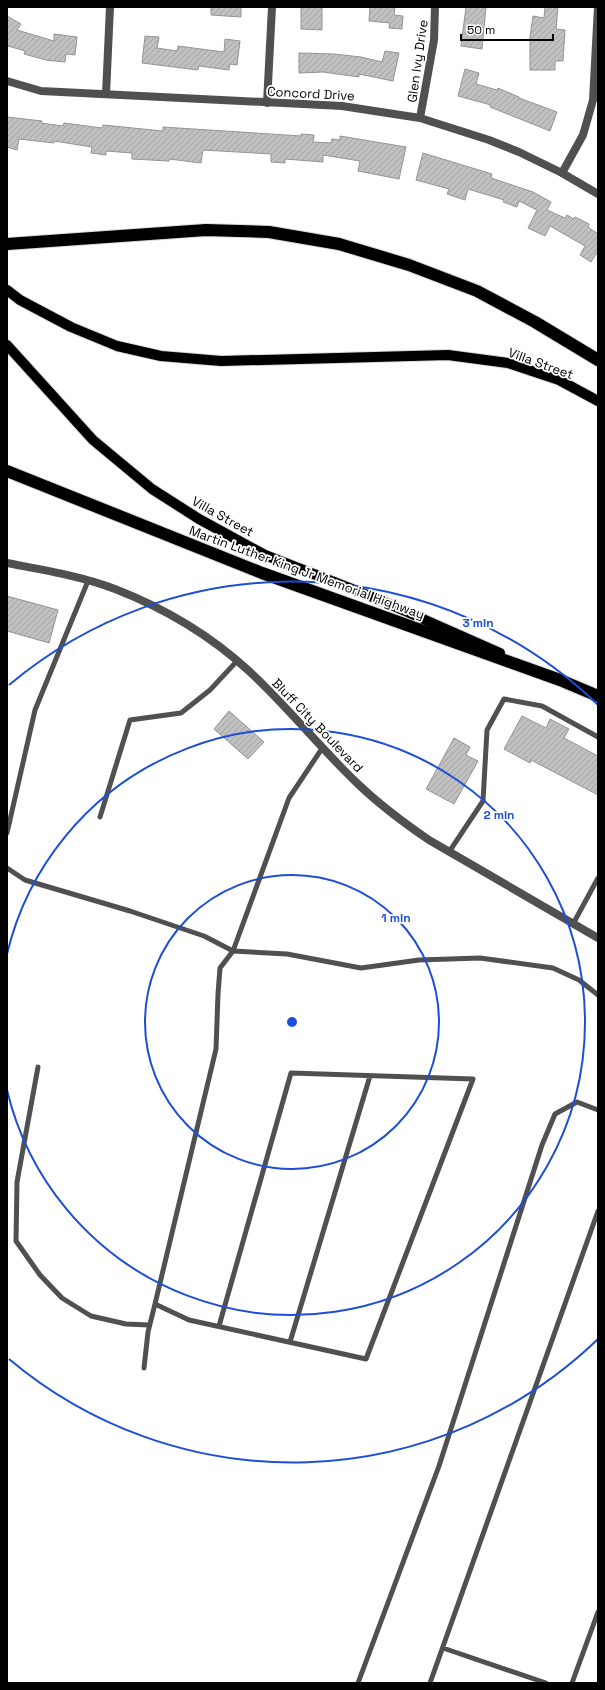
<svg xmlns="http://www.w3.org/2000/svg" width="605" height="1690" font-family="'Space Grotesk',sans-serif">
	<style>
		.building { fill: url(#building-hatch); stroke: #949494 }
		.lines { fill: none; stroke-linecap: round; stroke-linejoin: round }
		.primary-casing { stroke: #dbdbdb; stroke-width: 12 }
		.motorway-casing { stroke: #dbdbdb; stroke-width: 14 }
		.service { stroke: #505050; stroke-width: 5 }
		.minor { stroke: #505050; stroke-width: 8 }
		.tertiary { stroke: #505050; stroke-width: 8 }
		.primary { stroke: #000; stroke-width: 10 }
		.motorway { stroke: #000; stroke-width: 12 }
		.ring { fill: none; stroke: #1d4ed8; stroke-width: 2 }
		.labels { text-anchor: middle; stroke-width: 3.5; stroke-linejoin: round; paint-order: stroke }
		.street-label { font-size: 13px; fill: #000; stroke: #fff }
		.centre { fill: #1d4ed8; stroke: #fff; stroke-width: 2 }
		.ring-label { font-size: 12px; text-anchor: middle; font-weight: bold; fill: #1d4ed8; stroke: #fff; stroke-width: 3.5; stroke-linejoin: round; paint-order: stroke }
	</style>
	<defs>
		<pattern id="building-hatch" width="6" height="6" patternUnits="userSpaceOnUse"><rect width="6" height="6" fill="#c0c0c0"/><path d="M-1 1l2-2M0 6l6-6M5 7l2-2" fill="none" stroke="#a3a3a3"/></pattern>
	</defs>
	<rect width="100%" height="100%" fill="#fff"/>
	<path class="building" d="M211,7H241V17L211,15Z
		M301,7H322V30L301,29Z
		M370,7H395L394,15L403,16L402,29L389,28L390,23L369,21Z
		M466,7H486L482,49L461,46Z
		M545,7H558L556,29L565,30L563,61H555V70H530V37L533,16L544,18Z
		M7,16L21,24L17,30L54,41V34L77,37L75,55L66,54L65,62L46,60L24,54L25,51L8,46L7,48Z
		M145,36L159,37L157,48L177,51L178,46L224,52L225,39L240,41L237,65L230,64L229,70L199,66L198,70L142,63Z
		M385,51L399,53L393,81L359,74V77L323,72L299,73V53L334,54L361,57L382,62Z
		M465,69L479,73L476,84L497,90L498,88L519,97V98L557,112L550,131L490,107L491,105L458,96Z
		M7,117L42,121L41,123L63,126L64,123L102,128L103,125L163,131V127L301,136V134L314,135L313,142L331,143L332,139L340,140V136L406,147L399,179L358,171L360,161L323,155V162L285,159V163L271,162V154L203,150L201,163L169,159V161L132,159V153L106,151V155L91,153L92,147L54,141V143L19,139L17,150L7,147Z
		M423,153L492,174L491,178L533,192L551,202L547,210L565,218L567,215L574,219L575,217L589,224L588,227L598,234V251L591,262L580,255L585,246L550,226L545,236L528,228L537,210L519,201L517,207L503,202L504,200L468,189L465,200L447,194L449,189L416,180Z
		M7,596L58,610L49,643L7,631Z
		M229,711L264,742L248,759L214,729Z
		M522,716L546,728L550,719L569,729L564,738L598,756V795L531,760L530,763L504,749Z
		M454,738L470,747L466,755L478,761L454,804L426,789Z"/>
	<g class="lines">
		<g class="primary-casing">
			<path id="primary" d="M7,290L20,300L71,327L117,346L161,356L221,361L448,355L508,363L559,380L598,401
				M7,345L93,440L152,489L199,519L265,555L380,600L500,653"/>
		</g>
		<g class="motorway-casing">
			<path id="motorway" d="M7,244L206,230L269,232L339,244L409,265L477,291L535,322L598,360
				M7,471L262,573L560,680L598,696"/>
		</g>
		<path class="service" d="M100,817L130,720L181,713L210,690L237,661
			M7,833L35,710L88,581
			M449,852L483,801L487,730L504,699L542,706L598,737
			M7,868L25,880L130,911L204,936L233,951L287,954L361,968L419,960L480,958L553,968L579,980L598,995
			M573,924L598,878
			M38,1067L17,1182L16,1241L40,1275L62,1298L91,1316L126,1324L149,1325
			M155,1304L189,1320L366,1359L473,1079L291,1073L219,1326
			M290,1342L370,1076
			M144,1368L148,1332L155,1304L216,1049L218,994L220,968L233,951L289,798L323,747
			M443,1648L546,1683
			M358,1683L439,1466L542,1145L555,1114L577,1102L598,1110
			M430,1683L598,1211
			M572,1683L598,1612"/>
		<path class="minor" d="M7,81L41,91L342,106L420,118L489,140L519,152L562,173L598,194
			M106,94L110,7
			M267,103L272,7
			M420,118L434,40L435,7
			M562,173L583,135L593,100L598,7"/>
		<path class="tertiary" d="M7,563C43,570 81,576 115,589C164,608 211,636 249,671C287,706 320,748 358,784C380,805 404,823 429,840L598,938"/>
		<use href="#primary" class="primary"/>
		<use href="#motorway" class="motorway"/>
	</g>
	<g class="ring">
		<circle cx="292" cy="1022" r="147"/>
		<path d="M7 954A293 293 0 1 1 7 1090"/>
		<path d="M598 1339A440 440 0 0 1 9 1359M9 685A440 440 0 0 1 598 705"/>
	</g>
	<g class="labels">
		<g class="street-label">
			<text transform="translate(417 61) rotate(-82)" y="5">Glen Ivy Drive</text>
			<text transform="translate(311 93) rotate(3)" y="5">Concord Drive</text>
			<text transform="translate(541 363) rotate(20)" y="5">Villa Street</text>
			<text transform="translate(223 516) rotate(29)" y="5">Villa Street</text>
			<text transform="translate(307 572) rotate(20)" y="5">Martin Luther King Jr Memorial Highway</text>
			<text transform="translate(318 725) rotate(46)" y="5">Bluff City Boulevard</text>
		</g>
	</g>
	<circle cx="292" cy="1022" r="6" class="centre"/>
	<g class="ring-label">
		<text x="478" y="627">3 min</text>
		<text x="499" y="819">2 min</text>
		<text x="396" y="922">1 min</text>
	</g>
	<rect width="605" height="1690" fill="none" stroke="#000000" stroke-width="16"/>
	<path d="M461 34v6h92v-6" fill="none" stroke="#000000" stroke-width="2"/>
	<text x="467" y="34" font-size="12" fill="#000000" stroke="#ffffff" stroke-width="3" paint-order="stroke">50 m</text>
</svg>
